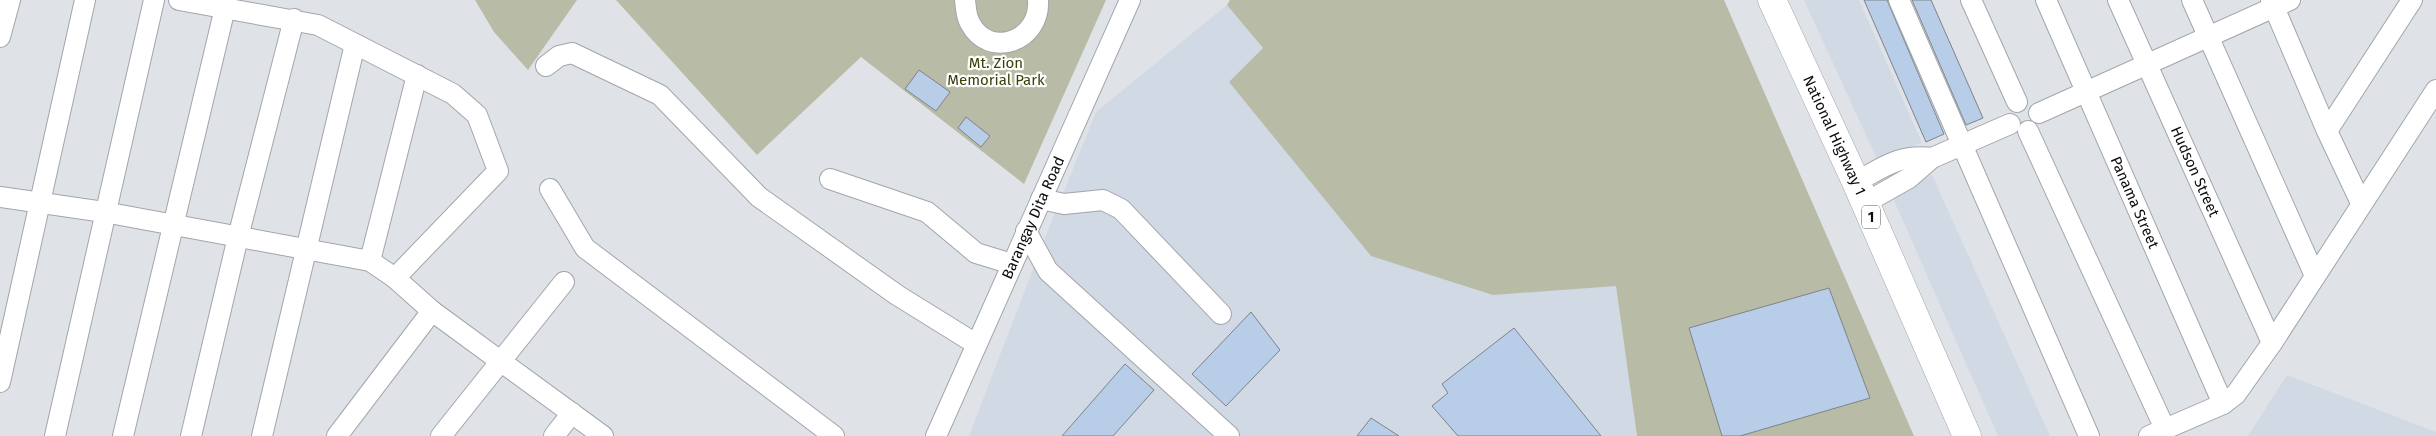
<svg xmlns="http://www.w3.org/2000/svg" width="2436" height="436" font-family="'Fira Sans',sans-serif">
	<style>
		.built { fill: #d0d9e4 }
		.green { fill: #b8bca6 }
		.building { fill: #b8cee8; stroke: #7f8287 }
		.lines { fill: none; stroke-linecap: round; stroke-linejoin: round }
		.minor-casing { stroke: #a2a5aa; stroke-width: 22 }
		.highway-casing { stroke: #a2a5aa; stroke-width: 29 }
		.minor { stroke: #fff; stroke-width: 20 }
		.highway { stroke: #fff; stroke-width: 28 }
		.labels { text-anchor: middle; stroke-width: 4.5; stroke-linejoin: round; paint-order: stroke }
		.shield { fill: #fff; stroke: #555657; stroke-width: 1 }
		.shield-label { font-size: 14px; font-weight: bold; fill: #0c0d0f }
		.park-label { font-size: 15px; fill: #3a4009; stroke: #fff }
		.street-label { font-size: 15px; fill: #0c0d0f; stroke: #fff }
	</style>
	<rect width="100%" height="100%" fill="#dfe3e8"/>
	<path class="built" d="M1804,0H1859L1922,143L1877,159Z
		M1227,5L1263,48L1229,83L1493,295L1616,285L1637,436H969L1045,238L1096,112Z
		M1932,175L2050,436H1998L1892,196Z
		M2287,375L2436,432V436H2248Z"/>
	<path class="green" d="M475,0H577L528,70L494,32Z
		M616,0H1106L1024,184L861,57L757,155Z
		M1230,0H1724L1914,436H1637L1616,286L1493,295L1371,256L1229,82L1263,48L1227,5Z"/>
	<path class="building" d="M1864,0H1887L1944,134L1926,142Z
		M1912,0H1931L1983,118L1966,125Z
		M919,70L950,92L936,111L905,89Z
		M966,117L990,136L981,147L958,128Z
		M1829,288L1870,398L1740,436H1722L1689,328Z
		M1251,312L1280,350L1226,406L1192,374Z
		M1514,328L1601,436H1458L1432,406L1448,393L1442,384Z
		M1125,364L1154,390L1113,436H1062Z
		M1371,418L1399,436H1357Z"/>
	<g class="lines">
		<g class="minor-casing">
			<g id="minor">
				<path d="M179,0L318,25L453,94L477,115L498,171L395,278"/>
				<path d="M965,0C966,8 966,16 970,23C989,60 1041,41 1038,0"/>
				<path d="M1899,0L2089,436"/>
				<path d="M1971,0L2017,102"/>
				<path id="s1" d="M2046,0L2223,404"/>
				<path id="s2" d="M2118,0L2272,343"/>
				<path d="M2192,0L2315,276"/>
				<path d="M2271,0L2327,131L2361,203"/>
				<path d="M0,37L10,0"/>
				<path d="M546,66L559,56L572,53L660,95L759,197L897,295L976,344"/>
				<path d="M2039,113L2290,0"/>
				<path d="M2028,131L2165,429"/>
				<path d="M2327,131L2412,0"/>
				<path d="M830,179L927,212L976,253L1012,264"/>
				<path d="M1856,182C1884,167 1899,154 1932,158"/>
				<path d="M550,189L585,248L834,436"/>
				<path d="M0,197L104,212L370,261L395,278L432,311L603,436"/>
				<path d="M1041,199L1064,204L1103,200L1121,209L1221,314"/>
				<path d="M1865,203L1909,178L1932,158L2010,124"/>
				<path d="M1026,231L1048,271L1229,436"/>
				<path d="M370,261L417,75"/>
				<path d="M0,382L85,0"/>
				<path d="M55,436L154,0"/>
				<path d="M123,436L225,8"/>
				<path d="M191,436L238,237L294,19"/>
				<path d="M262,436L355,44"/>
				<path d="M337,436L432,311"/>
				<path d="M441,436L564,282"/>
				<path d="M554,436L572,413"/>
				<path id="s3" d="M936,436L1130,0"/>
				<path d="M2149,436L2223,404L2236,394L2272,343L2436,90"/>
			</g>
		</g>
		<g class="highway-casing">
			<g id="highway">
				<path id="s4" d="M1772,0L1856,182L1967,436"/>
			</g>
		</g>
		<use href="#minor" class="minor"/>
		<use href="#highway" class="highway"/>
	</g>
	<g class="labels">
		<rect class="shield" x="1862" y="205.5" width="18" height="23" rx="4"/>
		<g class="shield-label">
			<text x="1871" y="222">1</text>
		</g>
		<g class="park-label">
			<text x="996" y="68">Mt. Zion<tspan x="996" dy="17">Memorial Park</tspan></text>
		</g>
		<g class="street-label">
			<text dy="5" stroke="none"><textPath href="#s4" startOffset="149">National Highway 1</textPath></text>
			<text dy="5" stroke="none"><textPath href="#s2" startOffset="188">Hudson Street</textPath></text>
			<text dy="5" stroke="none"><textPath href="#s1" startOffset="221">Panama Street</textPath></text>
			<text dy="5" stroke="none"><textPath href="#s3" startOffset="239">Barangay Dita Road</textPath></text>
		</g>
	</g>
</svg>
